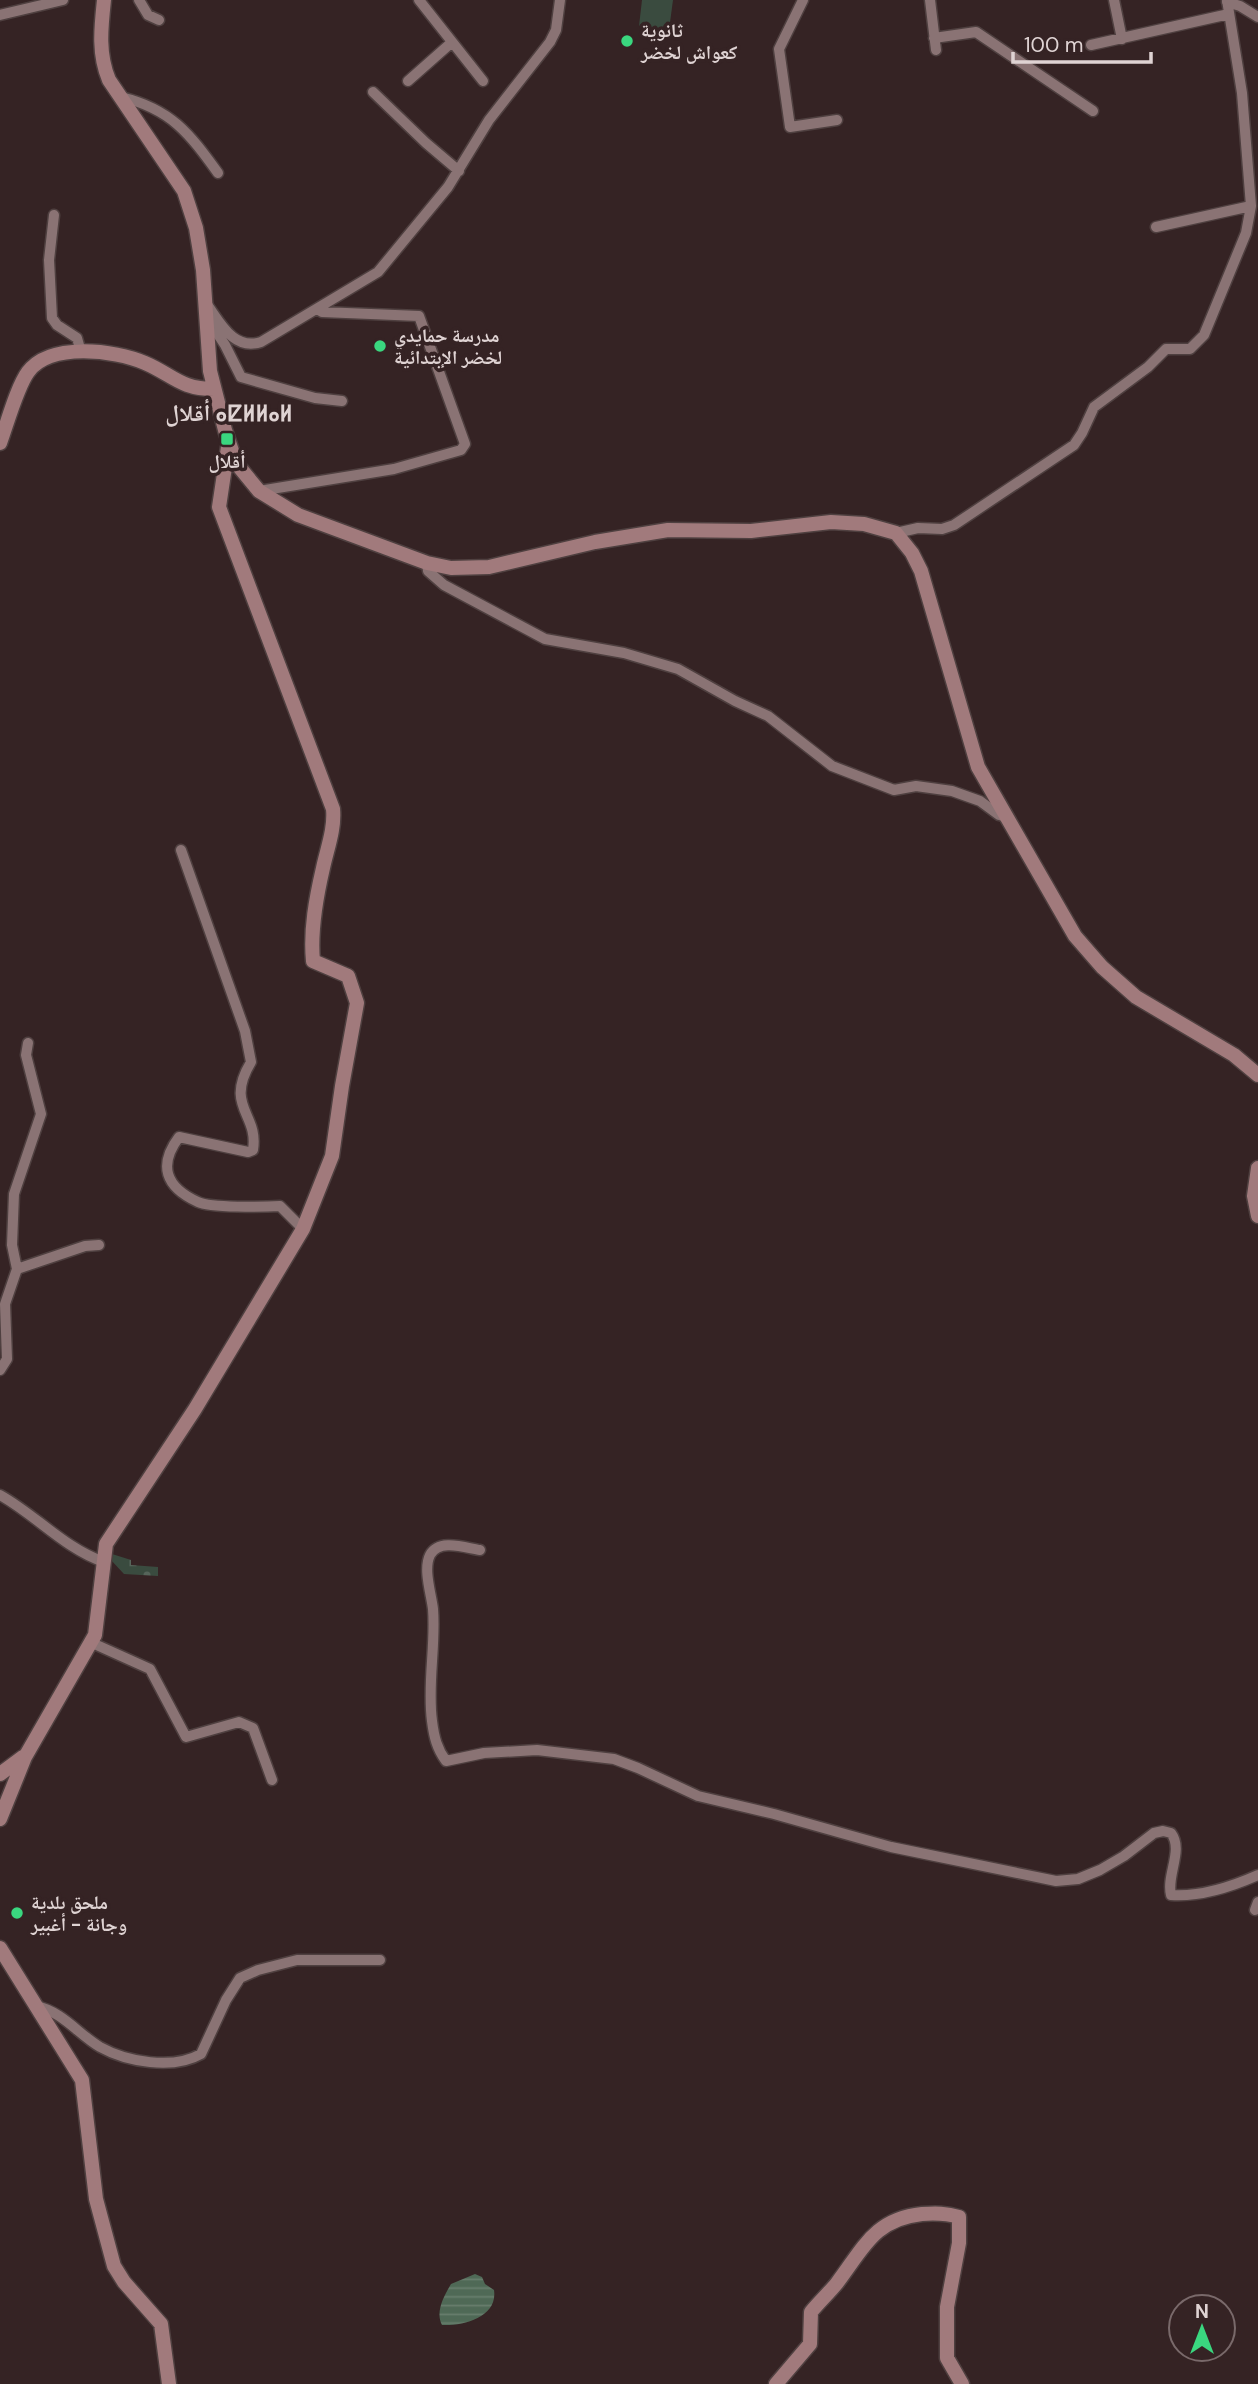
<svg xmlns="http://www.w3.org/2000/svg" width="1258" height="2384" font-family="'DM Sans','Noto Naskh Arabic','Noto Sans Tifinagh',sans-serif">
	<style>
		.cemetery { fill: url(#cemetery-stones) }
		.green { fill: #3a4b3f }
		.water { fill: url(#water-rules) }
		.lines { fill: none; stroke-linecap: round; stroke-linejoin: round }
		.street-casing { stroke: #4f4040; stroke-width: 13 }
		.secondary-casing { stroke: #4f4040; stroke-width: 17 }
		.street { stroke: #8a7374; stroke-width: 10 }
		.secondary { stroke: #a17a7c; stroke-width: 14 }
		.poi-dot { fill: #3ad77f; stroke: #352324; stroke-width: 2.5 }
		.labels { text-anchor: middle; stroke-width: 7; stroke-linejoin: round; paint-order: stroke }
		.poi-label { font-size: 19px; font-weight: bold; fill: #dfd3d3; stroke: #352324; text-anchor: start }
		.quarter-label { font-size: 23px; font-weight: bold; fill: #dfd3d3; stroke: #352324 }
	</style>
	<defs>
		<pattern id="cemetery-stones" width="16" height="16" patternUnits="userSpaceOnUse" patternTransform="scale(1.75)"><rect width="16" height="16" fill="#3a4b3f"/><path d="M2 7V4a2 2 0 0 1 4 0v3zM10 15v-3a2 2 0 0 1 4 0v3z" fill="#56645a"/></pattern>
		<pattern id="water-rules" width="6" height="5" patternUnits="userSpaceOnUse" patternTransform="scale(1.75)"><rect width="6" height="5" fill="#4f6956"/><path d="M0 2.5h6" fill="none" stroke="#687e6d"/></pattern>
	</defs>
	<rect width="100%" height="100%" fill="#352324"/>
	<path class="cemetery" d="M112,1554L131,1560V1565L158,1567V1576L124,1574L111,1560Z"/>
	<path class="green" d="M642,0H673L669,30L639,26Z"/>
	<path class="water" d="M475,2274L482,2277L485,2284L494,2290C498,2317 464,2326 442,2325C435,2312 444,2296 451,2284Z"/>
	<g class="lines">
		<g class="street-casing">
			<path id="street" d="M139,0L148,15L159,20
				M419,0L483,81
				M803,0L779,49L790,127L837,120
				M930,0L936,50
				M1114,0L1122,39
				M1227,2L1240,6L1258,17
				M0,15L63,0
				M934,38L976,32L1093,111
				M1091,45L1229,14
				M408,81L451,43
				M373,92L426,143L459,171
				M121,97C171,109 189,133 218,173
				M54,215L49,260L52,318L57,325L77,338L81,352
				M1156,227L1251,206
				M206,303C220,322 233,351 261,342L378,272L448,187L489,120L550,42L556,30L560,0
				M207,318L225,345L241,377L315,398L342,401
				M259,491L394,469L461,450L465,444L419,316L322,312L317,309
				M896,533L918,528L942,529L954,525L1074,445L1082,433L1094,407L1148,367L1166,349H1190L1204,335L1246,233L1251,206L1242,93L1227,0
				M427,563L428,571L444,585L545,639L624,653L678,669L735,701L768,716L832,766L894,790L916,786L952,791L980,801L999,815L1007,817
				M181,850L245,1031L251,1062C224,1107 259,1113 253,1150L248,1152L179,1137C158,1165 165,1187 198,1202C210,1208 264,1207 280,1206L303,1229
				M17,1269L85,1246L99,1245
				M0,1370L7,1359L5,1304L17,1269L12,1245L14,1194L41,1114L26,1055L28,1043
				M0,1495C36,1515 64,1548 104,1562
				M480,1550C466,1548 439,1538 430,1555C423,1569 431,1593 433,1609C436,1646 427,1684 432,1721C434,1737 437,1749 446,1761L484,1753L537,1750L614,1759L638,1768L698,1796L774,1814L891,1847L1056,1881L1078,1879L1100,1870L1124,1856L1154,1833L1163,1831L1171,1833C1184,1850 1166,1875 1171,1895C1200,1897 1231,1887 1258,1875
				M90,1642L150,1669L186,1737L239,1722L253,1728L272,1780
				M1255,1910L1258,1902
				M36,2006C63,2012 78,2034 100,2047C127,2062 173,2070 201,2054L226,2000L240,1978L258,1970L297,1960H380"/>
		</g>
		<g class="secondary-casing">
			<path id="secondary" d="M104,0C101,28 98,54 109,80L184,191L196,228L203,270L210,371L225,430L236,463L259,491L298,515L427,563L451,568L489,567L595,542L668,530L751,531L831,522L864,524L896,533L912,553L921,571L978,767L1075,936L1102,967L1136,997L1234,1055L1258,1075
				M0,443C7,424 17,387 28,372C50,342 114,350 145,363C173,375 180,389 214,389
				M1258,1168L1254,1196L1258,1216
				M0,1774L23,1757
				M0,1819L25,1757L95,1635L106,1544L195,1409L303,1229L332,1156L342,1086L357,1003L348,976L313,961C310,930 316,898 323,868C327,849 335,829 333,809L219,507L228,447
				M0,1948L82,2080L96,2199L114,2266L124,2282L161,2324L169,2384
				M776,2384L810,2344L811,2312C819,2302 829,2293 837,2283C863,2249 874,2219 922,2214C936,2213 946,2213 959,2217V2243L947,2307V2358L962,2384"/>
		</g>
		<use href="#street" class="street"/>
		<use href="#secondary" class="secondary"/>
	</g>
	<g class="poi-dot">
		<circle cx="627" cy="41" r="7"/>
		<circle cx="380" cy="346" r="7"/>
		<rect x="220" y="432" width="14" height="14" rx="3.5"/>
		<circle cx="17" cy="1913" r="7"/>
	</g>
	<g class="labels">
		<g class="poi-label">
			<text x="641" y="37">ثانوية<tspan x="641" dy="22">كعواش لخضر</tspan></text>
			<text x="394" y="342">مدرسة حمايدي<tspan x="394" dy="22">لخضر الإبتدائية</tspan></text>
			<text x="227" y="468" text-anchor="middle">أقلال</text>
			<text x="31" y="1909">ملحق بلدية<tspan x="31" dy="22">وجانة - أغبير</tspan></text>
		</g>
		<g class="quarter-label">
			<text x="229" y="421">أقلال ⴰⵇⵍⵍⴰⵍ</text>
		</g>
	</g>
	<g transform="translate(1202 2328)"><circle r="33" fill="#352324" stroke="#79696a" stroke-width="2"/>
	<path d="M0-5L12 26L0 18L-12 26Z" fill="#3ad77f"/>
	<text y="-10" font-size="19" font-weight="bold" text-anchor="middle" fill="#dfd3d3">N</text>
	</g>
	<path d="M1013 52v10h138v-10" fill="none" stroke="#dfd3d3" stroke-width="3.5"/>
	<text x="1024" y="52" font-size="21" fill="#dfd3d3" stroke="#352324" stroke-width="5" paint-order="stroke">100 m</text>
</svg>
